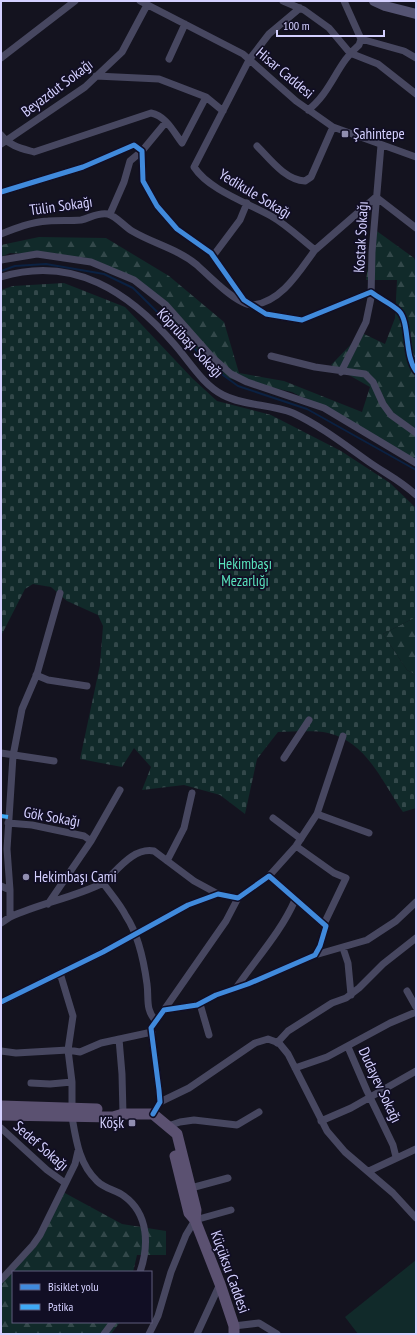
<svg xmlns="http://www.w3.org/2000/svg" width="417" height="1335" font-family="'PT Sans Narrow',sans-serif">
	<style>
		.forest { fill: url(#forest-firs) }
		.cemetery { fill: url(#cemetery-stones) }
		.park { fill: #112a2a }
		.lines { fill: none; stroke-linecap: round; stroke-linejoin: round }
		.stream { stroke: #0b2142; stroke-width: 2 }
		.minor { stroke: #474760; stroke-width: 7 }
		.secondary { stroke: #555473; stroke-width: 10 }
		.primary { stroke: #5b5171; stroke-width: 11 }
		.quiet { stroke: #3fa9f5; stroke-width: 4; stroke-dasharray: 8 4; stroke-linecap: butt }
		.cycleway-casing { stroke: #110e24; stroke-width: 8 }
		.cycleway { stroke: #408adc; stroke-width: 5 }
		.poi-dot { fill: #918eb1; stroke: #110e24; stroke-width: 1.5 }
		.labels { text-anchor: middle; stroke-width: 3.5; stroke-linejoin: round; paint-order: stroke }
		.street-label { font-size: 15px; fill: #d4d0ff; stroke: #110e24 }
		.poi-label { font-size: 15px; fill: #d4d0ff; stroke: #110e24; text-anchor: start }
		.park-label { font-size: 15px; fill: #59e2bc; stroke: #110e24 }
	</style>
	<defs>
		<pattern id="forest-firs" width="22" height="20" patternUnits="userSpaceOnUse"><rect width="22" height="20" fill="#112a2a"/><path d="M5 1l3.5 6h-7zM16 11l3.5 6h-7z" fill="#33484a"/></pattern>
		<pattern id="cemetery-stones" width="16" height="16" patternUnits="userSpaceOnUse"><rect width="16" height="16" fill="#112a2a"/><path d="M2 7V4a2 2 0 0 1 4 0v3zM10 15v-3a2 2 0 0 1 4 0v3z" fill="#33484a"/></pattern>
	</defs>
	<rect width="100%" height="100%" fill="#14131f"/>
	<path class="forest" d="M374,229L414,258L416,263V376L414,377L416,379V462L391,445L292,392L227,378L196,351L149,289L102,263L62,256L10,253L1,257V245L39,237L106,238L169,276L224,322L239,373L284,381L362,412L370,387L331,365L362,333L385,344L395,318L397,280H366Z
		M416,617V675L407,670L383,634Z
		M63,1192L122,1224L166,1231V1255H137L133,1272H13V1322H120L111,1334H1V1280L45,1226Z"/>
	<path class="cemetery" d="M64,283L125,307L192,378L217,401L271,415L341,451L390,483L416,508V617L383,634L407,670L416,675V808L403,812C382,782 367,742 328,733C313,730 294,732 278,732L257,759L245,814L220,795L184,785L142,790L151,767L134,748L122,767L80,759L100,665L103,626L98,615L67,601L51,587L33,584L25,589L1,636V290L13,286Z"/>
	<path class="park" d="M416,1260V1334H358L345,1317Z"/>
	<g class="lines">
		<path class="stream" d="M1,271L15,266L46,264L104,274L133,288L216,370L238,386L307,409L416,470"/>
		<path class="minor" d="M140,1L243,54L296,101L333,127L416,157
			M283,1L304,10L329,28L350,53L378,64L416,94
			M300,8L269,34L249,60L194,167C209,190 248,203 271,216C287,225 301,239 315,250L376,197L416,228
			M361,39L404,51L416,58
			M1,58L75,1
			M169,59L185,24
			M96,76L159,79L206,97L223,111
			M308,110C331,93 337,63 359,45L361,39L344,1
			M1,135C10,146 20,148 34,152L151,113C166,116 173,131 182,143L206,97
			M1,144L85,87L122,52L147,5
			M257,146C270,159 285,180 305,181L311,177L333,127
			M1,192L83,167L134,145L142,151L143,181L157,206L177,229L211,253L244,300L266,314L302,320L371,292C380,299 392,304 399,311C410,322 404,355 416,371
			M110,214L124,182L130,161L142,151L166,122
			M1,234C16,228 31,222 48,221C59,220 70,221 81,220C90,218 98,212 108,214C116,216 125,227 132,231C154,244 178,249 197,265C209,276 238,306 253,305C282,302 300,270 315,250
			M213,256L240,220L247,203
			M1,260L37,254L91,262L134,280L166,305L212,357L231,374L247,382L324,408L416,463
			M1,277C74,255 129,292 175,345C189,361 203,385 223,395C244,406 271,404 293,413C321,426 345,445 369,462C386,474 400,480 416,495
			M271,356L315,367L365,374L373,382L383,404L391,415L416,433
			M341,372L366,322L371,298L372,252L381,145
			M36,675L48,680L87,686
			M1,753L54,761
			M284,758L309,720
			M317,814L369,833
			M273,818L301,839
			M8,823L32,825L84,836L91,841
			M296,846L334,873L346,878L324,924
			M167,861L184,828L192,793
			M269,876L296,846L317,814L343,736
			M103,883C117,871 133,847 154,851L194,881L218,894
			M1,886L10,890V917L1,923
			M10,890L7,849L13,756L22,709L37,674L60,593
			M48,904L91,841L120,790
			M10,917C40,903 73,898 103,883C111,894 120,904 126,916C138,934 144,962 147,984C149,998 145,1010 156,1021
			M343,948L348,963L351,995
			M315,955L367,940L396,921L416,902
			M60,973L73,1016L68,1050L72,1082V1109
			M236,988C256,959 281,932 295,900
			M407,991L416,1007
			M1,1002L103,952L188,905L218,894L238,898L269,876L326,926L320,946L315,955L248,984L216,995L197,1005L164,1010L151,1028L159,1090L160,1102L153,1114
			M200,1004L209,1035
			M164,1010L226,921L238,898
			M119,1039L122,1074L123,1114
			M277,1043L288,1031L332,1003L346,998L359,988L383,964L416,938
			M348,1047L367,1091L393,1145L396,1157
			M1,1051L16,1053L68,1050L80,1052L101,1043L152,1032
			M295,1068L327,1057L390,1023L416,1012
			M31,1083L50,1084L72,1082
			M160,1102L189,1088L255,1043L268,1039L279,1043L288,1054L327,1131L345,1152L393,1193L416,1218
			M72,1117C76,1140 79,1164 97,1181C105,1189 116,1190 124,1196C149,1214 149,1246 140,1272
			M321,1121L351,1108L416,1071
			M168,1126L180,1122L194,1120L237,1125L259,1112
			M1,1128L47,1170L65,1183
			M369,1171L416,1149
			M191,1188L228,1178
			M1,1280L33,1245L40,1235L75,1164L78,1151
			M234,1326L259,1323L277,1334
			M104,1334L113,1322
			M149,1334L158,1316L171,1272L186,1235L195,1220L231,1210
			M197,1334L220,1284"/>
		<path class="secondary" d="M374,1L385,6L416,14"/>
		<path class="primary" d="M1,1106L97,1109
			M1,1115L113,1117L123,1114H153L177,1134L196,1210L195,1220
			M175,1156L189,1213L195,1220L220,1284L234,1326V1334"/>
		<path class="quiet" d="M1,816L8,817"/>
		<g class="cycleway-casing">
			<path id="cycleway" d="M1,192L83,167L134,145L142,151L143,181L157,206L177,229L211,253L244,300L266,314L302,320L371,292C380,299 392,304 399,311C410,322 404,355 416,371
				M1,1002L103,952L188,905L218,894L238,898L269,876L326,926L320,946L315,955L248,984L216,995L197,1005L164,1010L151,1028L159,1090L160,1102L153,1114"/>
		</g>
		<use href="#cycleway" class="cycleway"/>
	</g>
	<g class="poi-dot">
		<rect x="341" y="130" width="8" height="8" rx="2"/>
		<circle cx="26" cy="877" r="4"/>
		<rect x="128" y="1119" width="8" height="8" rx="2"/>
	</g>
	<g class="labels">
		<g class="street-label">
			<text transform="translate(285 73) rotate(40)" y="5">Hisar Caddesi</text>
			<text transform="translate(57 88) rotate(-37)" y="5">Beyazdut Sokağı</text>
			<text transform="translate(255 194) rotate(31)" y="5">Yedikule Sokağı</text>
			<text transform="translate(61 206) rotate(-8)" y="5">Tülin Sokağı</text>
			<text transform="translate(361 237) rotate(-87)" y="5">Kostak Sokağı</text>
			<text transform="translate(190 343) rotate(47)" y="5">Köprübaşı Sokağı</text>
			<text transform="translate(52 817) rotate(10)" y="5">Gök Sokağı</text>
			<text transform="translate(380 1085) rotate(65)" y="5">Dudayev Sokağı</text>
			<text transform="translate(41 1146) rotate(41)" y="5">Sedef Sokağı</text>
			<text transform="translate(230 1272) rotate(70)" y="5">Küçüksu Caddesi</text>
		</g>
		<g class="poi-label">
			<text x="353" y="139">Şahintepe</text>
			<text x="34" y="882">Hekimbaşı Cami</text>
			<text x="124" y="1128" text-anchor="end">Köşk</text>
		</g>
		<g class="park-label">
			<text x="245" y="569">Hekimbaşı<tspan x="245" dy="17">Mezarlığı</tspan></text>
		</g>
	</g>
	<rect width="417" height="1335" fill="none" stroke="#d4d0ff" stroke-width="4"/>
	<rect x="12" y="1271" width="140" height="52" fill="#110e24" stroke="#5f5c7c"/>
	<rect x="20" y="1284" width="20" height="6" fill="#408adc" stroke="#5f5c7c"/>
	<text x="48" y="1291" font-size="12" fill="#d4d0ff">Bisiklet yolu</text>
	<rect x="20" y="1304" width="20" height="6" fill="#3fa9f5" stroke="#5f5c7c"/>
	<text x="48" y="1311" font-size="12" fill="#d4d0ff">Patika</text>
	<path d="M277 30v6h107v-6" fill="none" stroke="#d4d0ff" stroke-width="2"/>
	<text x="283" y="30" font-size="12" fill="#d4d0ff" stroke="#110e24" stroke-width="3" paint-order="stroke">100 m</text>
</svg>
